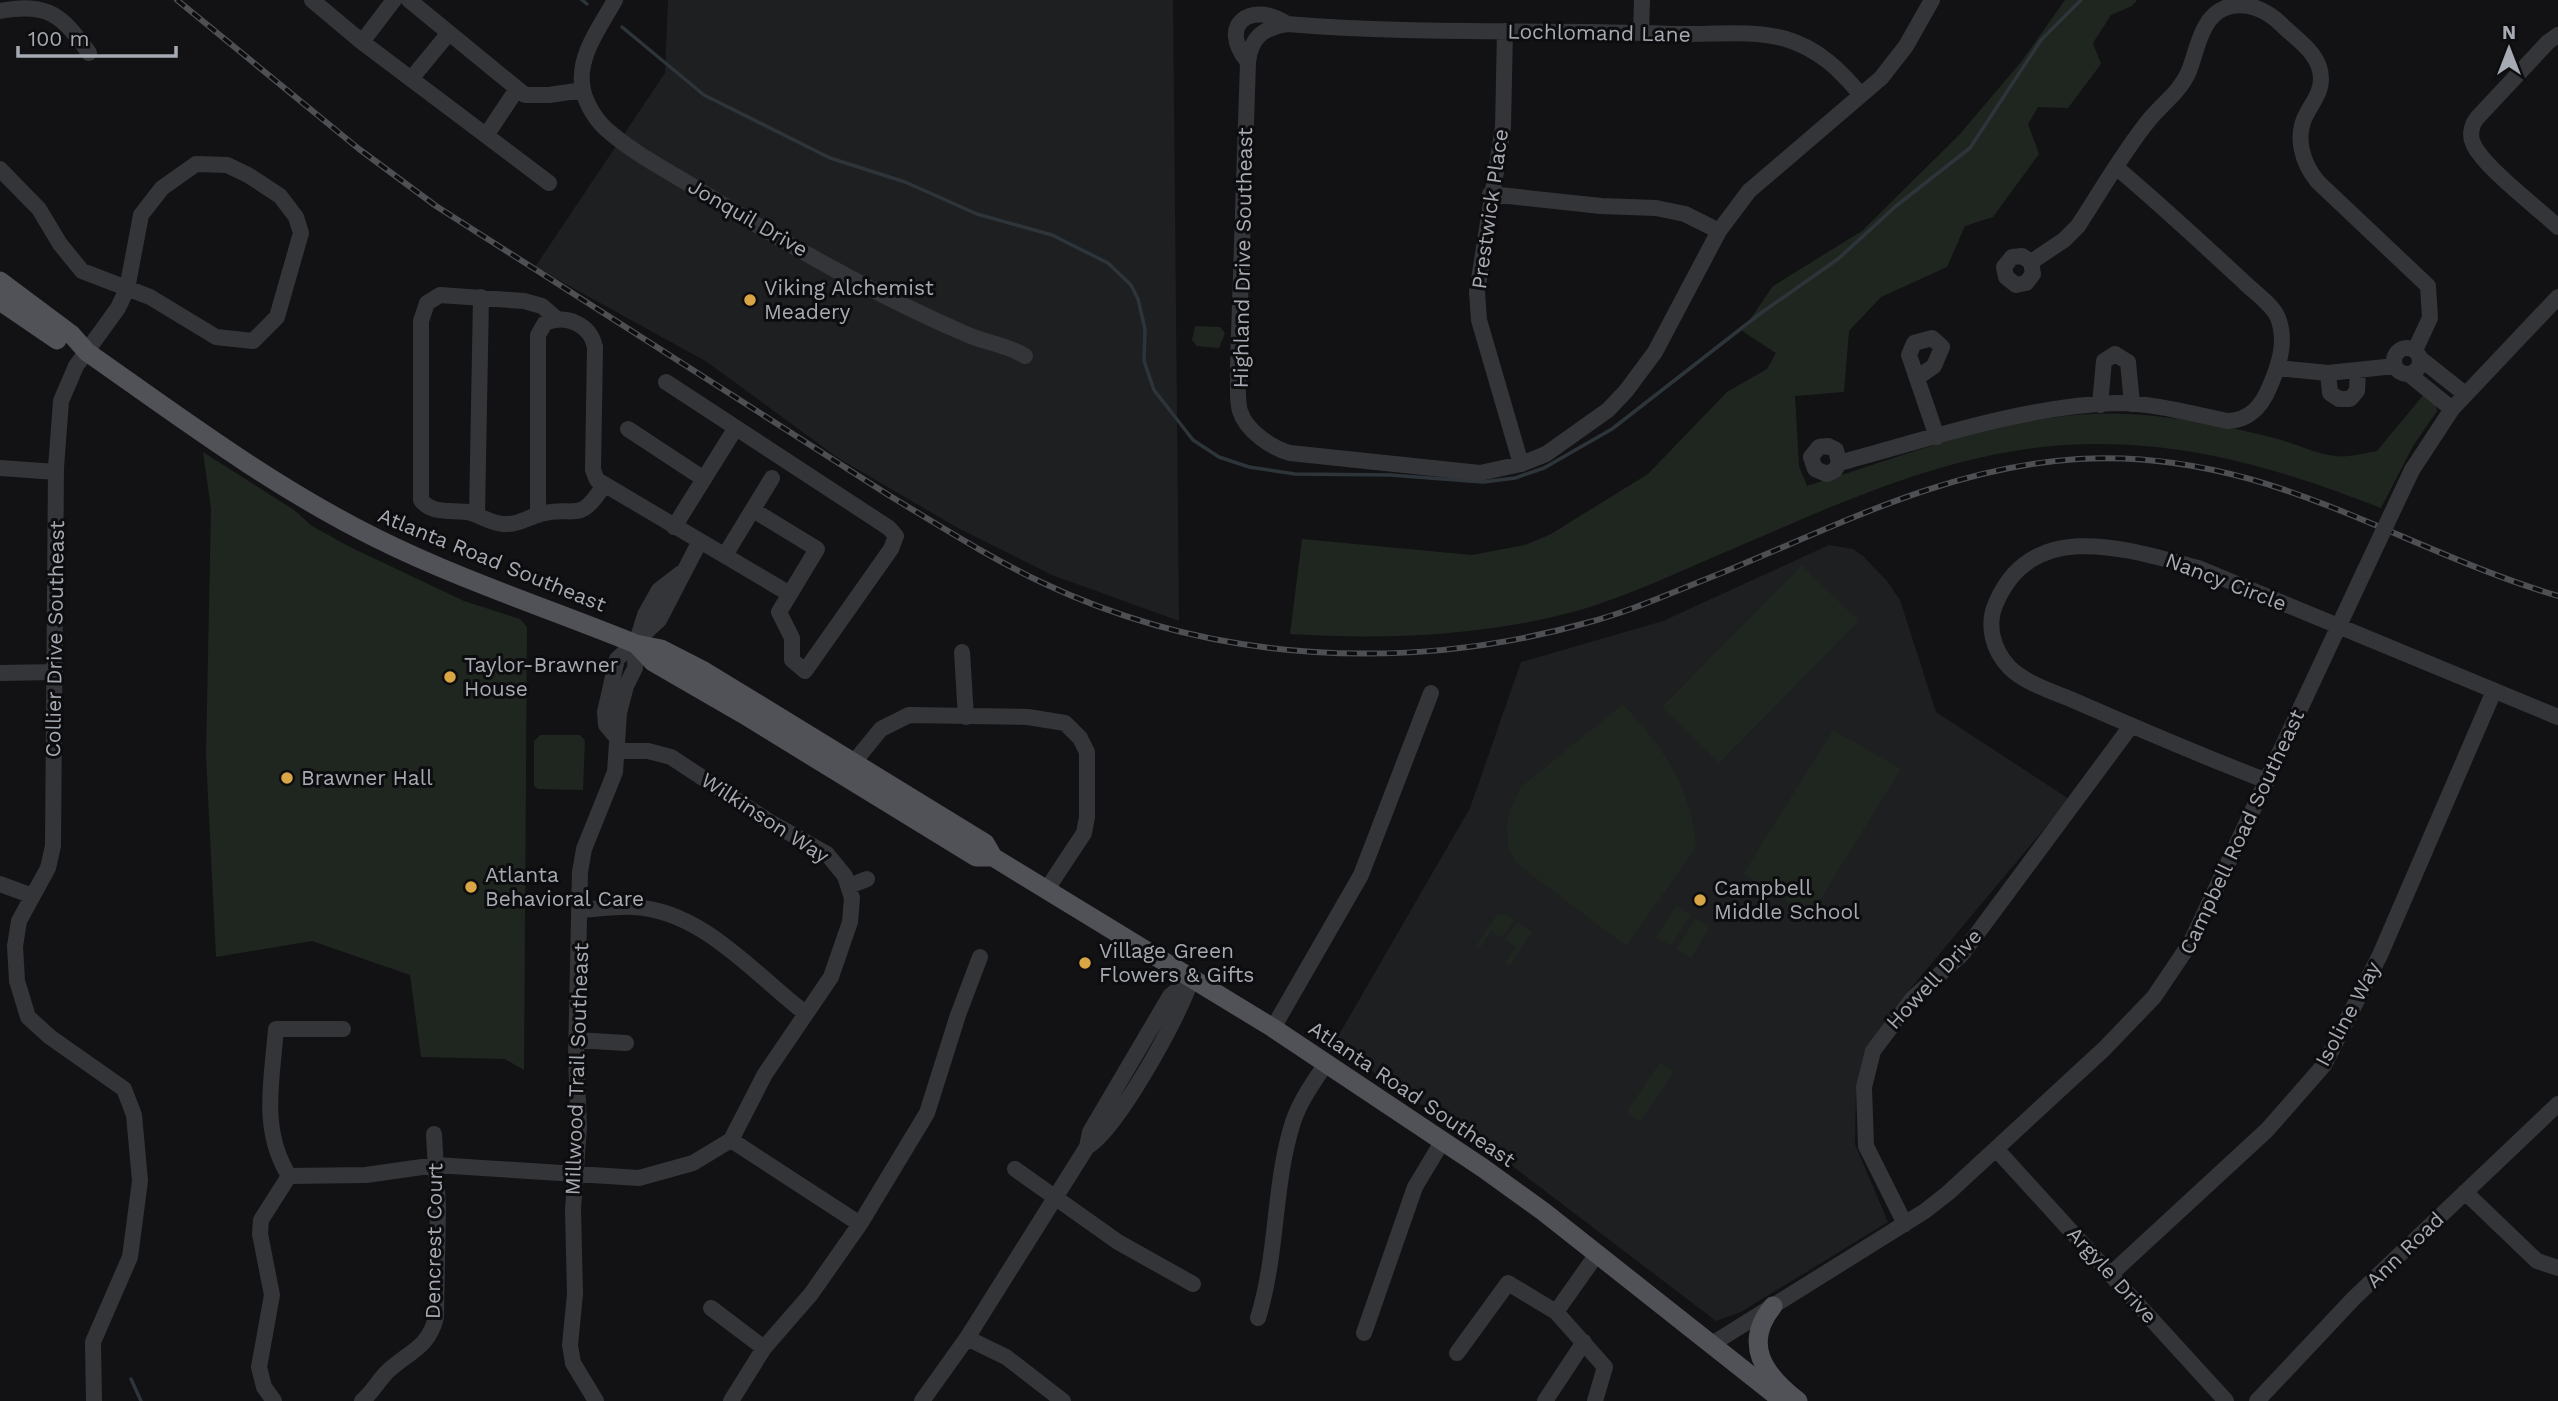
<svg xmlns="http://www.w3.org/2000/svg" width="2558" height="1401" font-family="'Work Sans',sans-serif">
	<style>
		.built { fill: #1e1f20 }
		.green { fill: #1f2620 }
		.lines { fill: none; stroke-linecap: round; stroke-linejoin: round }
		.stream { stroke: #2d353b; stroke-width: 3.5 }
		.minor { stroke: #343538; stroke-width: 16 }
		.major { stroke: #505257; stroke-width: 19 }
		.rail-casing { stroke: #4d4f53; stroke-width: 6 }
		.rail { stroke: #0d0d0f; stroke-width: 3.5; stroke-dasharray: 10; stroke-linecap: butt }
		.minor-bridge { stroke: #343538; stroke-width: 16 }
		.poi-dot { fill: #daa544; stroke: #0d0d0f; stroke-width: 2.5 }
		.labels { text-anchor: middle; stroke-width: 6; stroke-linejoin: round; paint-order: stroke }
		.street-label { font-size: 21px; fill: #a6aab2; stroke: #0d0d0f }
		.poi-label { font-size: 21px; fill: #a6aab2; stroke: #0d0d0f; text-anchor: start }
	</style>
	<rect width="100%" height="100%" fill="#121214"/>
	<path class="built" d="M668,0H1173L1179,621L1052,575L956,527L838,458L707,362L535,267L665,73Z
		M1829,545L1853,549L1863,556L1887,581L1900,600L1936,712L2069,799L1901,1000L1867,1048L1856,1089L1855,1144L1888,1222L1741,1312L1716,1321L1511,1165L1333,1045L1470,808L1521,662L1663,621Z"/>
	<path class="green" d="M2065,0H2137L2132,6L2111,15L2093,43L2101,64L2068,108L2038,107L2028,124L2039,154L1993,217L1965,226L1947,267L1881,297L1849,331L1844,392L1795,396L1799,466L1807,486C1907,455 2022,408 2127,414C2175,416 2227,426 2274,438C2294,443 2315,454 2335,456C2348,458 2364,453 2377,451L2425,393L2435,402L2437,411L2413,446L2381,508C2286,471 2193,442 2089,444C1950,446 1826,510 1700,563C1659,581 1616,600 1573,612C1481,636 1385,640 1290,634L1302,539L1472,555L1525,545L1551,534L1648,474L1727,392L1767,369L1776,353L1742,331L1773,286L1862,231L1960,134L2021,62Z
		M1195,326L1220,327L1225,333L1219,348L1197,346L1192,340Z
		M203,452L294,510L312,526L350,547L464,601L520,619L527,627L524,1070L505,1059L421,1057L410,975L312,941L216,957L206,755L211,509Z
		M1802,565L1859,621L1719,763L1662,707Z
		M1623,704C1663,747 1692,788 1696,848L1626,946L1516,863L1508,847L1507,827L1510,810L1521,787Z
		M1833,730L1901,769L1810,916L1743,874Z
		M540,735H580L585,740L583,790L538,789L534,786V741Z
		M1677,905L1691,915L1671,946L1656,937Z
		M1506,914L1514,920L1502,938L1491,931L1480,948L1476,946L1496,916Z
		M1696,918L1710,927L1691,958L1676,949Z
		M1517,922L1532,932L1510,966L1505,963L1516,947L1505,940Z
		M1660,1062L1674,1072L1640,1122L1626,1113Z"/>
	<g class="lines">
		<path class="stream" d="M582,0L587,4
			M622,27L704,95L830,158L905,182L977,214L1052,235L1108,263L1131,285L1138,299L1145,329L1144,361L1154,390L1193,440L1219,457L1249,467L1295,474L1390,475L1483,482L1515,478L1544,468L1612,429L1761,313L1838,259L1896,206L1970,148L2041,40L2081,0
			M131,1379L141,1401"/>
		<path class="minor" d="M312,0L362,42L549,183
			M409,0L525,95H549L583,90
			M615,0C602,24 579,53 582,83C583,99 594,118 606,129C633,153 668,171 699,190C785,243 873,294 966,334C985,343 1006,344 1025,356
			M0,11C48,2 62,15 89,53
			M1505,31L1503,127L1477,292L1479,320L1521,464
			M1641,32L1642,0
			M2558,35L2548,42L2477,118C2472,124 2469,135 2473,143C2481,165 2539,209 2558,227
			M362,42L394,0
			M1248,62C1217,25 1251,0 1287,24
			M411,79L448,34
			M1861,95C1840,70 1819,49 1786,39C1751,29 1711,35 1675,34C1546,29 1416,35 1287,24C1263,28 1251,37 1248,62L1238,365C1239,379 1236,398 1240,411C1246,431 1272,448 1290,453L1480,473L1521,464L1546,454L1608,410L1626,391L1655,352L1719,231L1749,191L1881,78L1906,46L1932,0
			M487,134L517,89
			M0,169L39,209L60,244L82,271L150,297L216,337L253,341L277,317L301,233L296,217L280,196L248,175L227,165L196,164L162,188L141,215L127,289L118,308L76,366L61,401L56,468L53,846L48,868L19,921L15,946L17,981L28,1017L50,1037L124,1089L134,1115L140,1181L130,1257L93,1342L94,1401
			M1490,194L1601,206L1656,208L1685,214L1719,231
			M2031,262L2022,256L2012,257L2004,267L2006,277L2016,285L2026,283L2033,274L2031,262L2064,240L2078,226C2101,191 2123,152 2149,120C2163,103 2180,92 2189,71C2197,51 2201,17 2225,8C2246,0 2267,10 2282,25C2298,41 2321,54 2321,79C2321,92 2313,102 2307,113C2294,136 2302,163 2318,182L2428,286L2430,318L2415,350
			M557,319L542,306L524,301L440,295L427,303L421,321V500C431,514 451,510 467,512C480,515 490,523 503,524C518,525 527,518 540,514C576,505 579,525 604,485
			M2394 361a13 13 0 1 1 26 0a13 13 0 1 1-26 0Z
			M2421,359L2465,394
			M2277,368L2328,373L2395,366
			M2328,373L2330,393L2339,399H2350L2357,391L2358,371
			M2410,375L2452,409
			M1917,378L1934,366L1942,347L1932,338L1914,343L1909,355L1937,437
			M666,382L889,528L896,536L891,549L805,671L792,660V638L779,612L817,549L753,510
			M2100,405L2104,361L2115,354L2128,362L2132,404
			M628,429L704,479
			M1839,463L1836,450L1828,446L1819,447L1811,457L1815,469L1827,474L1835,470L1839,463C1925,440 2028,405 2117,403C2154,403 2192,414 2228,421C2250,420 2262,406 2270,386C2279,365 2287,341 2278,318C2273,305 2255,293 2245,283C2203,244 2161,205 2117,168
			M0,468L56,472
			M2412,470L2452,409L2558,297
			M477,515L481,297
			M538,515V335L545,323C566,314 590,324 595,347L593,470L597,480L788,593
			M674,527L735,429
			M725,555L772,478
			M962,652L966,717
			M0,673L55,672
			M616,737L606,725L605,712L617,659L659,620L699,543
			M854,762L881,729L909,715L1028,717L1065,723L1080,738L1087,752V817L1084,833L1047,889
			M2267,781C2202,756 2139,729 2075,701C2054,692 2026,684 2009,667C1993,650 1986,625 1996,603C2033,516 2130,550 2198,568L2558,717
			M0,884L30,895
			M849,886L867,879
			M580,910C598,909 616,906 634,907C703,911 753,973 805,1013
			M1273,1028L1361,875L1431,693
			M576,1040L626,1043
			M731,1140L860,1224
			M1087,1147C1116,1131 1182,1013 1191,979
			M1997,1150L2226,1401
			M1015,1169L1118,1242L1193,1284
			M289,1176L366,1175L436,1165L639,1178L693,1163L731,1140L765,1074L831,977L850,922L852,898L845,876L827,854L770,822L671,757L648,751H618
			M2465,1192L2537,1261L2558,1268
			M1905,1224L1866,1146L1864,1087L1873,1051L1912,999L1962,954L2131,726
			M2111,1274L2267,1130L2324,1065L2380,955L2494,691
			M711,1308L764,1348
			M1556,1312L1597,1254
			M1258,1318C1278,1254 1273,1185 1293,1122C1300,1101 1313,1083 1325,1065
			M1364,1333L1415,1187L1442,1142
			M967,1338L1006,1357L1063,1401
			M1712,1344L1925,1211L1948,1193L2104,1049L2154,997L2191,942L2364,572
			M1457,1353L1508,1283L1556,1312L1605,1367L1595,1401
			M274,1401L264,1387L259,1367L272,1295L260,1234L261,1220L289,1176C260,1129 272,1081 276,1029H343
			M362,1401C372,1393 378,1381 387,1372C408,1352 429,1348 436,1317L438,1207L434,1134
			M596,1401L573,1363L570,1345L575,1294L573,1209L579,1127L576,1057L580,872L584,849L615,772L619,713L626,686L635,668L636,644L645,615L659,590L681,573
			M731,1401L764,1348L811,1294L860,1224L927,1113L958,1015L980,957
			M922,1401L967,1338L1087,1147L1090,1132L1170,996L1191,979
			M1545,1401L1584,1342
			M2257,1401L2354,1298L2558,1104"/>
		<path class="major" d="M0,281L71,334L87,352C181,418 273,487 376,538C460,580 550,609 636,644L661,649L704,671L985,843L993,857L1273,1028L1483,1168L1544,1212L1783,1401
			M0,301L57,340
			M636,644L653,662L743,714L976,857H993
			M1773,1306C1742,1344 1764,1375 1798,1401"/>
		<g class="rail-casing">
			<path id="rail" d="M177,0L359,149L436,206L890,496C940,526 990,558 1043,583C1212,663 1407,673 1586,623C1632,611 1675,591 1719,574C1837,526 1948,467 2078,459C2264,448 2391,546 2558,596"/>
		</g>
		<use href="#rail" class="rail"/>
		<path class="minor-bridge" d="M2364,572L2412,470"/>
	</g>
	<g class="poi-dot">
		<circle cx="750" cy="300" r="7"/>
		<circle cx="450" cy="677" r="7"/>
		<circle cx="287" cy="778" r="7"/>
		<circle cx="471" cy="887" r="7"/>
		<circle cx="1700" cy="900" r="7"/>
		<circle cx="1085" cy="963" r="7"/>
	</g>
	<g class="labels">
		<g class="street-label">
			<text transform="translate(1599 33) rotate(1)" y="7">Lochlomand Lane</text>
			<text transform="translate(1490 209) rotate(-82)" y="7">Prestwick Place</text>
			<text transform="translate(748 218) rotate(30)" y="7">Jonquil Drive</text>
			<text transform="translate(1243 258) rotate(-89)" y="7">Highland Drive Southeast</text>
			<text transform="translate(492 560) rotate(22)" y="7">Atlanta Road Southeast</text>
			<text transform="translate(2226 582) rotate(21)" y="7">Nancy Circle</text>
			<text transform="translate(55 639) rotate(-89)" y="7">Collier Drive Southeast</text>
			<text transform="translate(765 818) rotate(33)" y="7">Wilkinson Way</text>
			<text transform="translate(2242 832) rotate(-65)" y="7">Campbell Road Southeast</text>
			<text transform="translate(1934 979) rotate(-47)" y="7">Howell Drive</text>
			<text transform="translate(2348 1014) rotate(-62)" y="7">Isoline Way</text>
			<text transform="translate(577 1069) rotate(-88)" y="7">Millwood Trail Southeast</text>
			<text transform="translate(1412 1094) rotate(34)" y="7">Atlanta Road Southeast</text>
			<text transform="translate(434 1241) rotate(-89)" y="7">Dencrest Court</text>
			<text transform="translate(2405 1250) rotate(-44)" y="7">Ann Road</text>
			<text transform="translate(2112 1275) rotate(48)" y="7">Argyle Drive</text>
		</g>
		<g class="poi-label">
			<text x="764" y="295">Viking Alchemist<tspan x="764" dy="24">Meadery</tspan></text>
			<text x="464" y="672">Taylor-Brawner<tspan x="464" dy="24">House</tspan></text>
			<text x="301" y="785">Brawner Hall</text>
			<text x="485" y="882">Atlanta<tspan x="485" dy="24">Behavioral Care</tspan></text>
			<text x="1714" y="895">Campbell<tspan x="1714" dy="24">Middle School</tspan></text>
			<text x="1099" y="958">Village Green<tspan x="1099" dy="24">Flowers &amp; Gifts</tspan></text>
		</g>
	</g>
	<g transform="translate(2509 49)" stroke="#0d0d0f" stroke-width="5" paint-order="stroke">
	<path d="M0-5L12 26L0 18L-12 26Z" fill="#a6aab2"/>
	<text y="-10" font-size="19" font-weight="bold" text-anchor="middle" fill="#a6aab2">N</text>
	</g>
	<path d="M18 46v10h158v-10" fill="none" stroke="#a6aab2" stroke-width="3.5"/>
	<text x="28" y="46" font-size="21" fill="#a6aab2" stroke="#0d0d0f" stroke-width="5" paint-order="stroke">100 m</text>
</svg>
